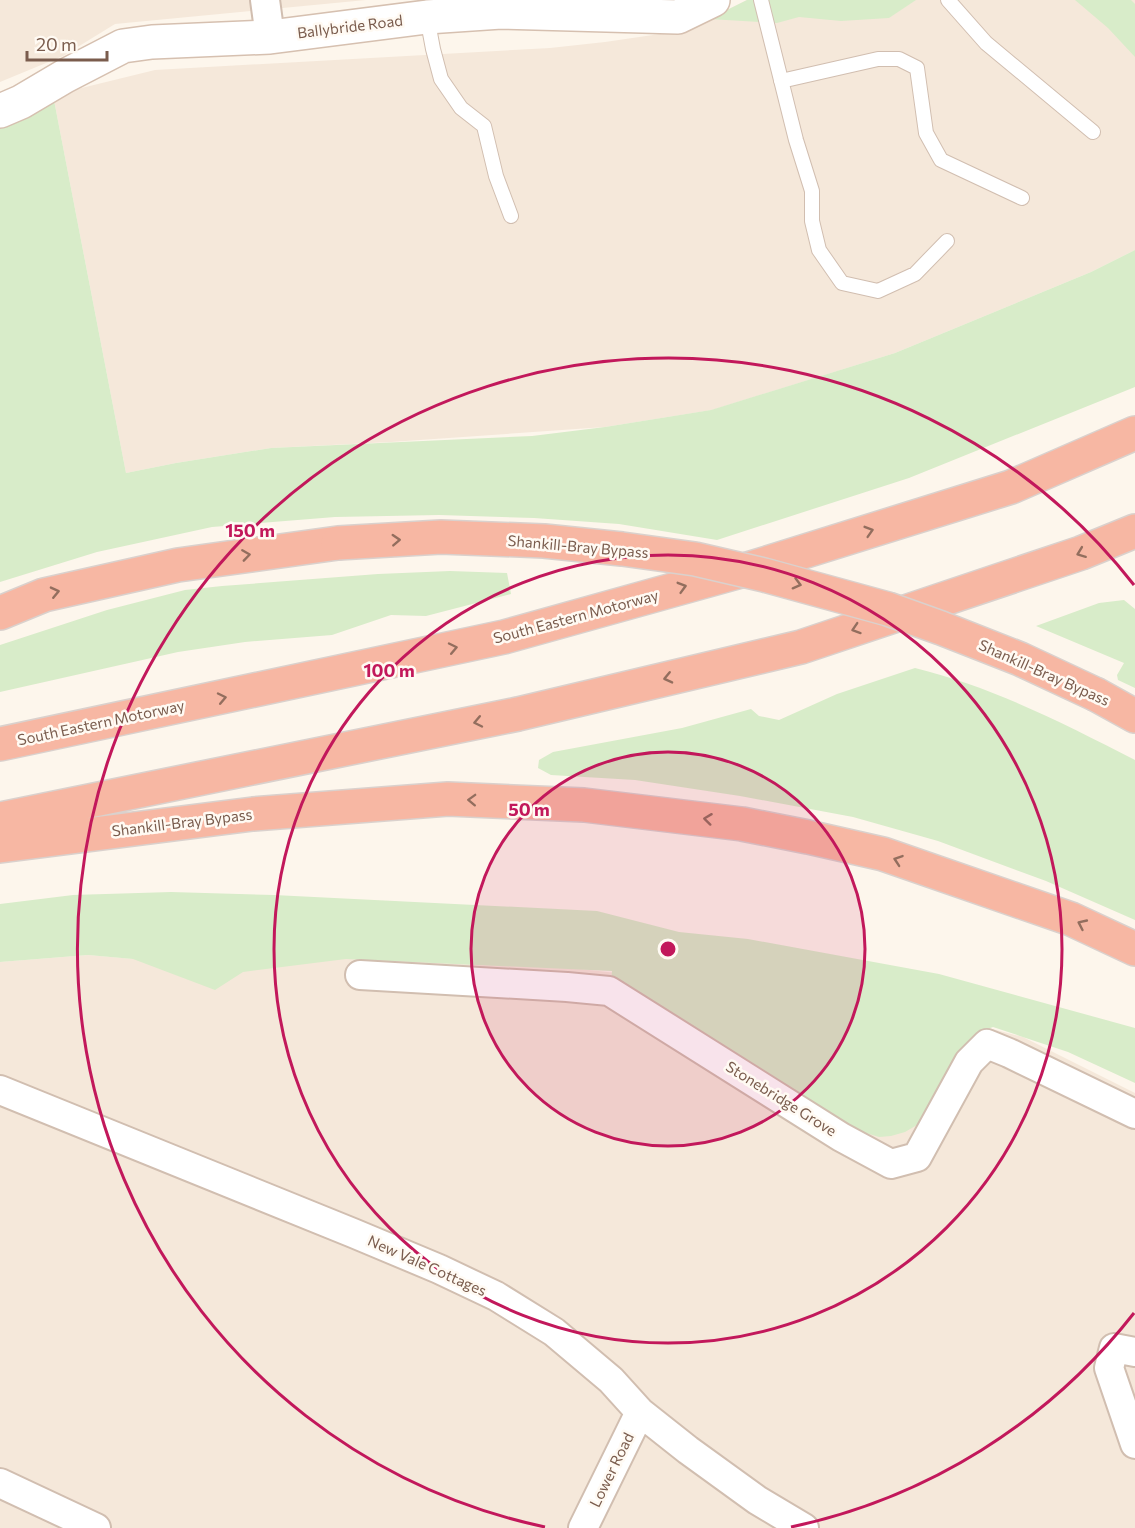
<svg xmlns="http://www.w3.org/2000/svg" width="1135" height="1528" font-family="Commissioner,sans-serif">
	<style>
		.residential { fill: #f5e8da }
		.green { fill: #d8ecc9 }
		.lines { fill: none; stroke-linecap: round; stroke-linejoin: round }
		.lane-casing { stroke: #d1beb0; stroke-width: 16 }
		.street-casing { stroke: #d1beb0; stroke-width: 32 }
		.secondary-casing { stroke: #d6c0b0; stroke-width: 36 }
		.highway-casing { stroke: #dad1cd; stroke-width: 36 }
		.lane { stroke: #fff; stroke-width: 14 }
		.street { stroke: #fff; stroke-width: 28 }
		.secondary { stroke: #fff; stroke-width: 33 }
		.highway { stroke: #f7b7a3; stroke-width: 33 }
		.highway-bridge-casing { stroke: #dad1cd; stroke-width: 36; stroke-linecap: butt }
		.highway-bridge { stroke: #f7b7a3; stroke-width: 33 }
		.oneway { stroke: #936e5e }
		.ring { fill: none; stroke: #c2185b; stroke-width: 3 }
		.labels { text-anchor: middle; stroke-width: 5; stroke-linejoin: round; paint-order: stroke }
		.street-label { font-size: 15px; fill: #7a5c4d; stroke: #fffaf3 }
		.centre { fill: #c2185b; stroke: #fffaf3; stroke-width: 3 }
		.ring-label { font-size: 18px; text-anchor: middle; font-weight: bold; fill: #c2185b; stroke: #fffaf3; stroke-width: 5; stroke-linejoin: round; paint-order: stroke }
	</style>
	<rect width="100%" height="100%" fill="#fdf6ec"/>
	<path class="residential" d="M0,0H366L115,24L63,56L0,82Z
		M747,0H1135V250L1091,272L895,353L712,410L605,427L391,442L271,448L176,463L126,473L53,95L155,70L550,48L605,42L687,30Z
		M375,949L562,967L897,1004L1023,1037L1135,1093V1528H0V962L88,955L134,959Z"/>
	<path class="green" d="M747,0H916L889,18L841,21L799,17L777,23L709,19Z
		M1075,0H1131L1135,4V57L1108,28Z
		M53,95L126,473L176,463L271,448L532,436L605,427L711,410L895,353L1091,272L1135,250V387L909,478L717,540L619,524L534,518L439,515L335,517L212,527L97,552L0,582V126Z
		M450,571L507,573L511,594L426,616L391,615L332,635L245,642L178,652L0,692V645L107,610L185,590L222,586L378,574Z
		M1124,600L1135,609V688L1118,680L1117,675L1124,663L1036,626L1099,603Z
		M915,668C993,687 1065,724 1135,760V920L1046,881L938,841L853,817L740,796L635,780L551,775L538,768L539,760L553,752L682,728L751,709L759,716L779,720L837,694Z
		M171,892L274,895L597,911L679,932L748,939L939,974L1135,1028V1083L1068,1052L993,1027L976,1033L969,1040L928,1117L917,1125L905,1132L891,1136L879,1137L853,1129L611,984L612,971L346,959L243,972L215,990L133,959L88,955L0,962V904L73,895Z"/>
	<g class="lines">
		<g class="lane-casing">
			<path id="lane" d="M761,0L796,140L812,191V221L819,250L842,283L878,291L915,274L947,241
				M948,0L986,43L1093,132
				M427,17L433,49L441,79L461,108L484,126L496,176L511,216
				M781,81L878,59H899L917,68L926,133L941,160L1022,198"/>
		</g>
		<g class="street-casing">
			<path id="street" d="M265,0L270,37
				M360,975L567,987L609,991L841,1137L891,1164L917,1157L969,1062L987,1044L1009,1053L1135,1114
				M0,1090L353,1233L439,1269L496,1296L554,1332L611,1380L640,1412L688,1450L757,1500L804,1528
				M1135,1352L1114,1348L1109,1368L1135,1444
				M0,1483L96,1528
				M583,1528L640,1412"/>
		</g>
		<g class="secondary-casing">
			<path id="secondary" d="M0,111L21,102L65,76L123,46L152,42L270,37L427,17L501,12L678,17L713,0"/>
		</g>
		<g class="highway-casing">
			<path id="highway" d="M0,613L44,595L178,565L338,543
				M1097,695L1135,716
				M0,744L504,637L748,569L1011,487L1135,433
				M0,819L518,714L801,647L1081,553L1135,531
				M0,846L253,814L448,799L584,805L742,824L808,837L883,854L1071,919L1135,949"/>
		</g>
		<use href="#lane" class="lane"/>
		<use href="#street" class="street"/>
		<use href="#secondary" class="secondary"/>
		<use href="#highway" class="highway"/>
		<g class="highway-bridge-casing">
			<path id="highway-bridge" d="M338,543L441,537L544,541L622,549L695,559L764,575L888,609L941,628L1020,659L1097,695"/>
		</g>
		<use href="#highway-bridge" class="highway-bridge"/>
	</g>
	<defs><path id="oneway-chevron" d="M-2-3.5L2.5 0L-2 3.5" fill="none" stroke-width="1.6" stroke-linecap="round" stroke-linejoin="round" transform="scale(1.5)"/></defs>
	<g class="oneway">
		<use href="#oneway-chevron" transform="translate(869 531) rotate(-17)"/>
		<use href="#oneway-chevron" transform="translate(396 540) rotate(-3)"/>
		<use href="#oneway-chevron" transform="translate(1081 553) rotate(159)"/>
		<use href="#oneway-chevron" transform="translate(246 555) rotate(-8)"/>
		<use href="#oneway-chevron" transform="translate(797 584) rotate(15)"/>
		<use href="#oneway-chevron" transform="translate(682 587) rotate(-16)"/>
		<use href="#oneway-chevron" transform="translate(55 592) rotate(-13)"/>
		<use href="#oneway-chevron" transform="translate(856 629) rotate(162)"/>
		<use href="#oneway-chevron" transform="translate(453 648) rotate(-12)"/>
		<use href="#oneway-chevron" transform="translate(668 678) rotate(167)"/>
		<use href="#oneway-chevron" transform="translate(222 698) rotate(-12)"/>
		<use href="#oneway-chevron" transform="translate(478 722) rotate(168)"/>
		<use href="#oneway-chevron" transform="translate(472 800) rotate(-178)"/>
		<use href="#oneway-chevron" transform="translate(708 819) rotate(-173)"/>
		<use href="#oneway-chevron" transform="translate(898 860) rotate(-161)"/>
		<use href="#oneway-chevron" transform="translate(1082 924) rotate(-155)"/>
	</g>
	<circle cx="668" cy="949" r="197" fill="#c2185b" fill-opacity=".12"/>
	<g class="ring">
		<circle cx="668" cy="949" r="197"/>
		<circle cx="668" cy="949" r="394"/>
		<path d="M1134 1313A591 591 0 0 1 791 1527M545 1527A591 591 0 1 1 1134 585"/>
	</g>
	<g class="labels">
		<g class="street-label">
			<text transform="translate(350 27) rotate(-7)" y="5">Ballybride Road</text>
			<text transform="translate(578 547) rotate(5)" y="5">Shankill-Bray Bypass</text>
			<text transform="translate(576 617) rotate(-15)" y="5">South Eastern Motorway</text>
			<text transform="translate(1044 673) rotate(24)" y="5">Shankill-Bray Bypass</text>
			<text transform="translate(101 723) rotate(-12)" y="5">South Eastern Motorway</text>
			<text transform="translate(182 823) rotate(-7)" y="5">Shankill-Bray Bypass</text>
			<text transform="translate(781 1099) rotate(32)" y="5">Stonebridge Grove</text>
			<text transform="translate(427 1266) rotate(24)" y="5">New Vale Cottages</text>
			<text transform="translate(612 1470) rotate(-64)" y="5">Lower Road</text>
		</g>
	</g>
	<circle cx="668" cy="949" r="9" class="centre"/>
	<g class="ring-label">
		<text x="250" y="537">150 m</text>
		<text x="389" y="677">100 m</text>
		<text x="529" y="816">50 m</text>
	</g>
	<path d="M27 51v9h80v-9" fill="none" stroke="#7a5c4d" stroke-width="3"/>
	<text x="36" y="51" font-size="18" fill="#7a5c4d" stroke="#fffaf3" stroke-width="4.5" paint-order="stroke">20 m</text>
</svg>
